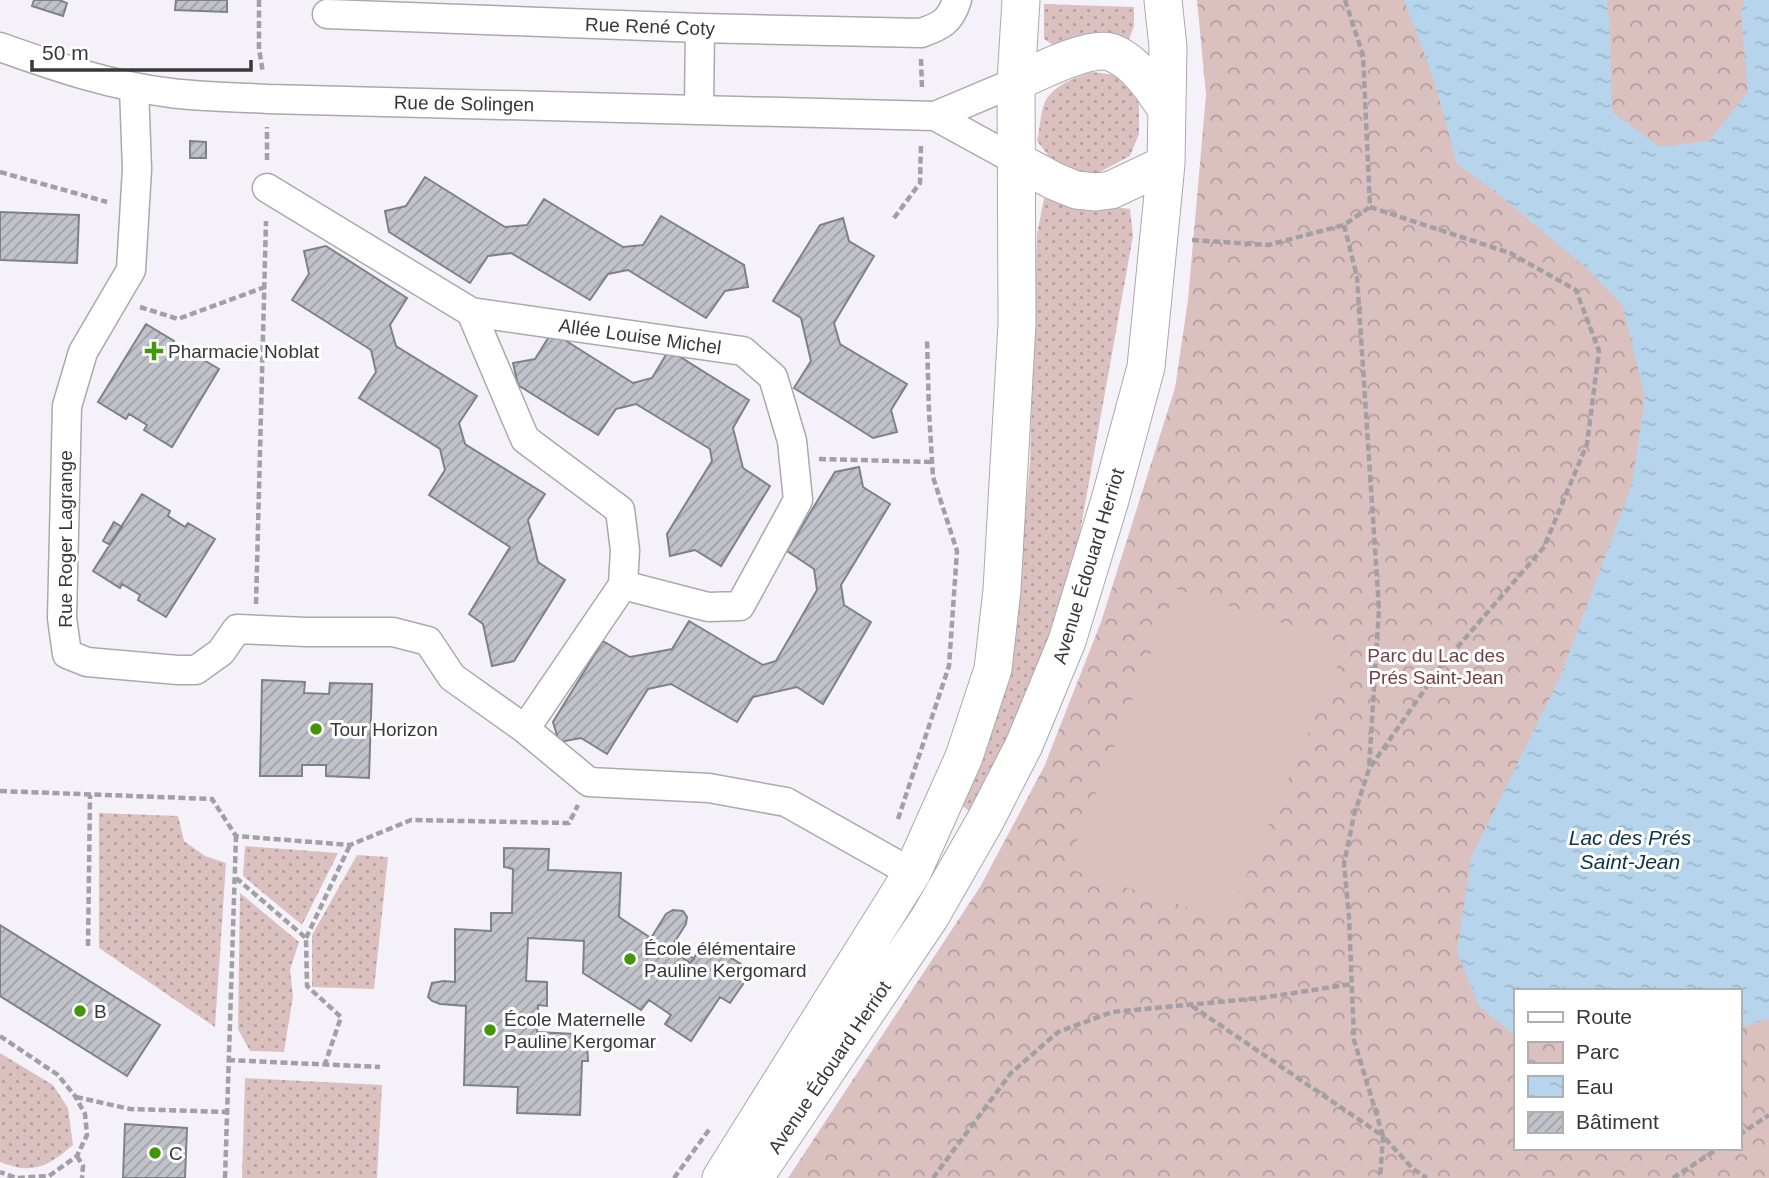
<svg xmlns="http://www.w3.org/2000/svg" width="1769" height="1178" font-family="Helvetica,sans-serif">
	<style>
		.grass { fill: url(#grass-dots) }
		.park { fill: url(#park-crowns); fill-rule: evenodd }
		.pitch { fill: #dbc0c0 }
		.water { fill: url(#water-ripples) }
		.building { fill: url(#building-hatch); stroke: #7f8188; stroke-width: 2 }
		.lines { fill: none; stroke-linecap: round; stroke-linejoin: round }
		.minor-casing { stroke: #aba8ae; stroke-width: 31 }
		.major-casing { stroke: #aba8ae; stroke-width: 39 }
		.path { stroke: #a29fa5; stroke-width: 4.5; stroke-dasharray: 7 3.5; stroke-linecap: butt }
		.minor { stroke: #fff; stroke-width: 28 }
		.major { stroke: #fff; stroke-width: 37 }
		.poi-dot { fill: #439707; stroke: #fff; stroke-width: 2.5 }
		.labels { text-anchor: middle; stroke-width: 6; stroke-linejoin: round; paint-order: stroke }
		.street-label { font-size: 19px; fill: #39373a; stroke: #fff }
		.poi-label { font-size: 19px; fill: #39373a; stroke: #fff; text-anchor: start }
		.park-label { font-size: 19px; fill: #763f42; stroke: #fff }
		.water-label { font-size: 21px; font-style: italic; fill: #0c334b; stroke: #fff }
	</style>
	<defs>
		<pattern id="grass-dots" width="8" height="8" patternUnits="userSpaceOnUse" patternTransform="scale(1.75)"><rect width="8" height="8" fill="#dbc0c0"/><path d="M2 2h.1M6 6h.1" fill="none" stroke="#b39d9d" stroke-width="1.8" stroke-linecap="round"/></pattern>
		<pattern id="park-crowns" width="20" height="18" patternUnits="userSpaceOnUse" patternTransform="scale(1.75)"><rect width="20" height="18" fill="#dbc0c0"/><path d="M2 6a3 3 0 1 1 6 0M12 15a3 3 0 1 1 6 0" fill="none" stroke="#b39d9d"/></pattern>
		<pattern id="water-ripples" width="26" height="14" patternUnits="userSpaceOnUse" patternTransform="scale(1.75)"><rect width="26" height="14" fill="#b6d4eb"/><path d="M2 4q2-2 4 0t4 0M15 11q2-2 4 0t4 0" fill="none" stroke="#9db7ca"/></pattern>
		<pattern id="building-hatch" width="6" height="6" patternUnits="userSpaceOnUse" patternTransform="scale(1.75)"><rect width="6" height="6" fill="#c1c3cb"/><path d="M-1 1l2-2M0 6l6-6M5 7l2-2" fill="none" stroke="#9e9fa6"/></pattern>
	</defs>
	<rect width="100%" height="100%" fill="#f5f1f9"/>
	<path class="grass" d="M1044,4L1134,7V26L1129,39L1118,41L1075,39L1053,45L1044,39Z
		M1092,72L1114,75L1128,88L1139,104V134L1130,156L1098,173L1080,177L1058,168L1037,141C1040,129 1040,113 1045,102C1052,86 1077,76 1092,72Z
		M1044,198L1087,209L1114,207L1130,209L1133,236L1080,532L1049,648L1015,723L971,812L958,803L1014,644L1030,461L1037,234Z
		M99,813L178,816L184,841L205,856L226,863L215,1027L99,948Z
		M245,846L338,853L302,925L243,876Z
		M357,855L388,857L374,989L312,987V935Z
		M240,893L299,942L290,970L293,996L284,1052L250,1051L238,1029Z
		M0,1053L53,1085L68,1108L73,1145C47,1167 33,1175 0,1162Z
		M245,1078L382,1085L377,1178H242Z"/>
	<path class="park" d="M1197,0H1769V1178H788L980,887L1044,767L1101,622L1175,388L1188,300L1206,95ZM1515,991H1739V1148H1515Z"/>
	<path class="pitch" d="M1176,589L1347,644L1227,920L1066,868Z"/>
	<path class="water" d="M1404,0H1607L1610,32L1612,112L1660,147L1709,141L1748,92L1741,14L1744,0H1769V1019L1739,1028V991H1515V1036L1479,1006L1457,952L1471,858L1561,675L1632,484L1645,397L1622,304L1584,266L1498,194L1457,164L1433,77Z"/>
	<path class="building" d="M34,0H59L67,3L63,16L32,6Z
		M176,0H227V12L175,10Z
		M190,141L206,142V158H190Z
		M425,177L505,227L527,225L544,199L623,247L643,245L661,216L744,265L748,287L725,291L706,318L628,270L608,274L590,300L511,253L488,256L470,283L389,232L385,211L406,206Z
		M0,212L79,215L77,263L0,260Z
		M843,218L849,241L874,256L834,323L840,344L907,384L891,410L897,432L873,438L794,388L811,361L801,318L773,301L820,225Z
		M326,246L407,298L390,325L396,346L477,396L459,423L465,444L545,494L528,520L538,562L565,580L514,661L492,666L483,624L469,614L510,547L429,495L445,470L440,449L359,398L376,372L371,350L292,300L309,274L304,251Z
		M146,324L174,341L172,346L190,356L192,353L219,369L172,447L144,430L147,425L129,414L126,419L98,402Z
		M552,332L633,383L652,378L669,350L749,400L733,428L743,468L770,486L721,566L695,550L670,556L667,534L712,461L710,449L636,404L616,409L598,435L518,385L513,363L535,359Z
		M859,467L863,487L890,504L841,585L844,605L871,622L823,704L797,687L753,697L737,722L671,684L648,689L607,754L581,738L559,742L553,722L603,641L630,657L672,649L689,621L763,665L776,661L817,590L814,569L787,551L835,472Z
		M142,494L170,511L168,516L185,527L188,523L215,539L166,617L138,600L140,595L122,584L120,588L93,571Z
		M114,522L122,527L110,545L103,541Z
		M262,680L305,682L304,693L329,694L330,683L372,684L369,778L326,776V765H302V776H260Z
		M504,848L549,849L548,870L621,873L619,917L651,938L666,914L673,910L683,911L687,917L686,924L670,949L690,963L706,942L752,971L730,1003L720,997L691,1041L665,1024L671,1015L649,1000L641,1010L583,973L584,941L528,938L526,981L547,982V1006L538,1005L537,1032L575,1034L582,1037L587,1043L588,1061H582L580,1115L517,1113L518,1087L464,1085L466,1006L440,1004L432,1001L428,997L432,983L444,981L455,982V929L491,931V913H512L513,869L504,867Z
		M0,925L160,1025L127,1076L0,996Z
		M673,944L694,959L690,963L670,949Z
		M125,1124L187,1128L185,1178H123Z"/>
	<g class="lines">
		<g class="minor-casing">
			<path id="minor" d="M327,14L700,28L921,33C941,26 950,22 957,0
				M0,47C56,67 112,86 171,93C203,97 236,97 268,99L935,116L1016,82
				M134,87L137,169L131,270L83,352L67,406L62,618L67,654L87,662L178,670H196L221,652L237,629L306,632H393L428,641L452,677L525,729L589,782L709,788L786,802L912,873
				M699,109L700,28
				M935,116L1015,160
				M267,188L471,312L743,351L773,377L792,441L798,500L740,606L708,607L623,585L625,550L620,510L525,439L471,312
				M525,729L623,585"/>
		</g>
		<g class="major-casing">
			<path id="major" d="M1016,82C1038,72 1088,46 1110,52C1123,56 1136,68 1145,79C1153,88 1160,100 1167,110
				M1015,160L1054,181L1076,190L1096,192L1111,190L1166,164
				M721,1178L912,873L964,757L993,669L1002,590L1017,324L1016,82L1021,0
				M754,1178L930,917L985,821L1024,745L1067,641L1110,500L1146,367L1166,164L1168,47L1163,0"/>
		</g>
		<path class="path" d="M259,0V49L263,73
			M1345,0L1363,55L1370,207L1510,253L1576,290L1599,351L1587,444L1544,547L1442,665L1369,769L1354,815L1344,864L1349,917L1354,1040L1383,1136L1413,1169L1427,1178
			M921,59L922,88
			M267,160V127
			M0,172L107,202
			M894,218L920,183L921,143
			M1344,225L1357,277L1379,609L1369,768
			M1192,240L1268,245L1344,225L1370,207
			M140,307L178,319L265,287
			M819,459L932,462
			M256,604L266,221
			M0,791L212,799L236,836L350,845L411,820L569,823L578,805
			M898,819L949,666L957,551L933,477L929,412L927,339
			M236,878L306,938L307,986L341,1017L325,1064
			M306,938L350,845
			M88,946L90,795
			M1192,1006L1383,1136L1380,1178
			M0,1036L58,1075L75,1096L85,1114L87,1135L77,1156L49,1176L16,1178L0,1172
			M228,1060L380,1067
			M76,1097L130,1109L227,1112
			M1739,1135L1769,1115
			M77,1156L83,1166L82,1178
			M225,1178L236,836
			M674,1178L711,1127
			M933,1178L1011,1073L1058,1032L1112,1012L1261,998L1352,984
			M1673,1178L1719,1148"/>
		<use href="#minor" class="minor"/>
		<use href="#major" class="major"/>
	</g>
	<g class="poi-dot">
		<path d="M150.5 340.5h7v7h7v7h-7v7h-7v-7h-7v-7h7z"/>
		<circle cx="316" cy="729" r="7"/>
		<circle cx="630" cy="959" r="7"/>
		<circle cx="80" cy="1011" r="7"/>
		<circle cx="490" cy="1030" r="7"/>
		<circle cx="155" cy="1153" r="7"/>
	</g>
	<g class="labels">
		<g class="street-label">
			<text transform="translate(650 26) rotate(2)" y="7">Rue René Coty</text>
			<text transform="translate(464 103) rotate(1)" y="7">Rue de Solingen</text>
			<text transform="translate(640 336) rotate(8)" y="7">Allée Louise Michel</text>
			<text transform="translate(65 539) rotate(-90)" y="7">Rue Roger Lagrange</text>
			<text transform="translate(1088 566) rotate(-73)" y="7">Avenue Édouard Herriot</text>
			<text transform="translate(829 1067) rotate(-56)" y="7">Avenue Édouard Herriot</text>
		</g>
		<g class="poi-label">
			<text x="168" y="358">Pharmacie Noblat</text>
			<text x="330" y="736">Tour Horizon</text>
			<text x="644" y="955">École élémentaire<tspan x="644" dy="22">Pauline Kergomard</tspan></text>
			<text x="94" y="1018">B</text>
			<text x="504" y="1026">École Maternelle<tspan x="504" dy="22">Pauline Kergomar</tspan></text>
			<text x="169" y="1160">C</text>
		</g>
		<g class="park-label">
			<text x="1436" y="662">Parc du Lac des<tspan x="1436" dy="22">Prés Saint-Jean</tspan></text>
		</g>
		<g class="water-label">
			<text x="1630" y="845">Lac des Prés<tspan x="1630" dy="24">Saint-Jean</tspan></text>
		</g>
	</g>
	<rect x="1514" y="989" width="228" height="161" fill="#ffffff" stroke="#b0afb0" stroke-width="2"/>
	<rect x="1528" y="1012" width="35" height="10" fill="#ffffff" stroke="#b0afb0" stroke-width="2"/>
	<text x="1576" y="1024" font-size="21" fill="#39373a">Route</text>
	<rect x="1528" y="1042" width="35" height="21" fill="url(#park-crowns)" stroke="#b0afb0" stroke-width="2"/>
	<text x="1576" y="1059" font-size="21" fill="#39373a">Parc</text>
	<rect x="1528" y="1076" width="35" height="21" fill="url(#water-ripples)" stroke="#b0afb0" stroke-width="2"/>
	<text x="1576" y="1094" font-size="21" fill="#39373a">Eau</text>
	<rect x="1528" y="1112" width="35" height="21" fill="url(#building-hatch)" stroke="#b0afb0" stroke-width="2"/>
	<text x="1576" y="1129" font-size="21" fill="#39373a">Bâtiment</text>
	<path d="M32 60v10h219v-10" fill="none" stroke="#39373a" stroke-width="3.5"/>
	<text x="42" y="60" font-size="21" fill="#39373a" stroke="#ffffff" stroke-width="5" paint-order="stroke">50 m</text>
</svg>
